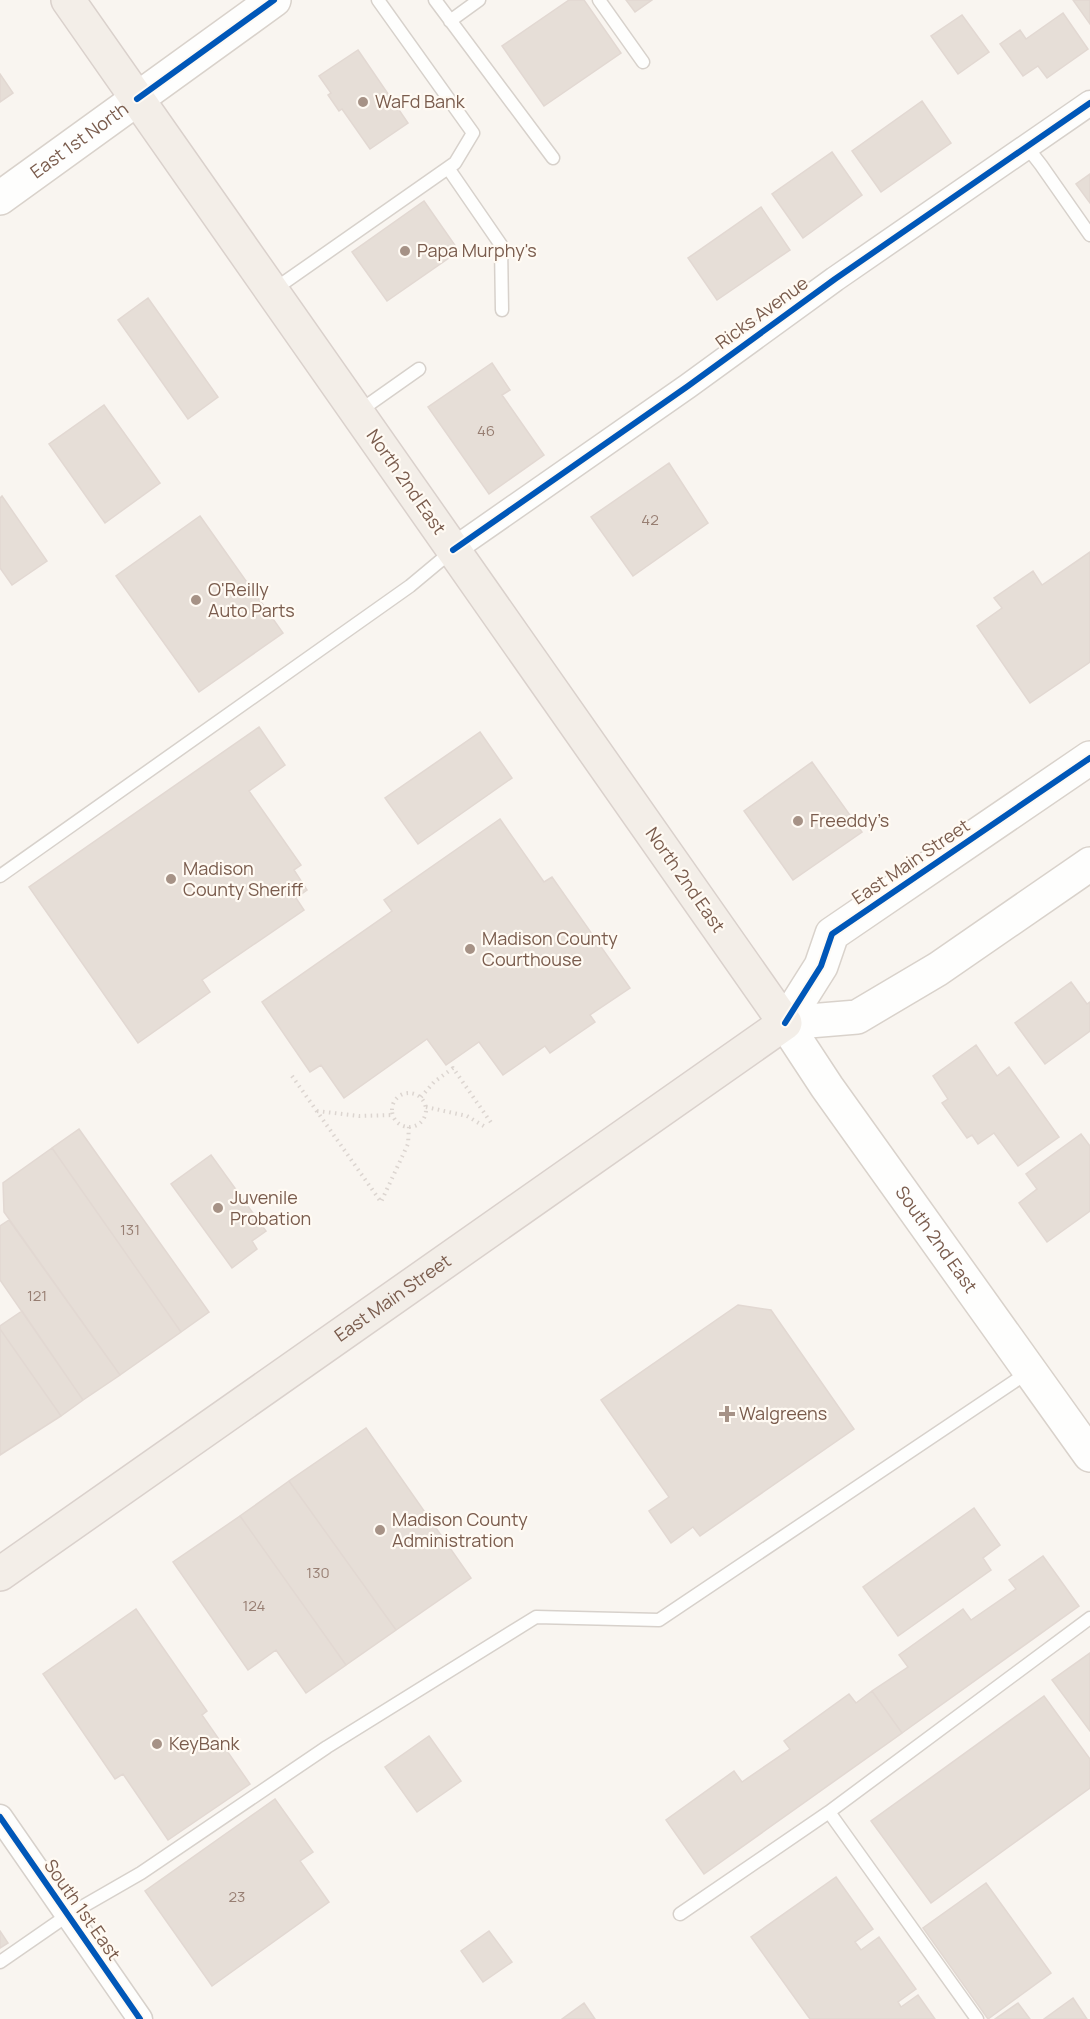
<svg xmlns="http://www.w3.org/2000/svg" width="1090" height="2019" font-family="Manrope,sans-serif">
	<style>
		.building { fill: #e6ded7; stroke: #e2d8d2; stroke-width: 1.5 }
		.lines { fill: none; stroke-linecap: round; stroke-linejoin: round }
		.lane-casing { stroke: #d7d1cb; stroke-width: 15 }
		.street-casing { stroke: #d7d1cb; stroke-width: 27 }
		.secondary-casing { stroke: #d9d2cb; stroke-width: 36 }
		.primary-casing { stroke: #dad1cc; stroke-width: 36 }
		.path { stroke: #dcd5d0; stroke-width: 4; stroke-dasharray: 1.5 4.5; stroke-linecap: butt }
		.lane { stroke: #fefefd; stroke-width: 12 }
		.street { stroke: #fefefd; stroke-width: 24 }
		.secondary { stroke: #fefefd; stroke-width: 33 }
		.primary { stroke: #f3eee8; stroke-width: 33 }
		.cycleway-casing { stroke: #fffaf3; stroke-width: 10 }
		.cycleway { stroke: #0057b8; stroke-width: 6 }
		.poi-dot { fill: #a69286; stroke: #fffaf3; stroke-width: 2 }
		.labels { text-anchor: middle; stroke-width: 4.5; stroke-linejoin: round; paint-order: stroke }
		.number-label { font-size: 15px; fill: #977e72 }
		.poi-label { font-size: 18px; fill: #7a5c4d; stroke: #fffaf3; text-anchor: start }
		.street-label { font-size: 18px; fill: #7a5c4d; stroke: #fffaf3 }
	</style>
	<rect width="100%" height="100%" fill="#f9f5f0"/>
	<path class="building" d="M569,0H584L621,53L544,106L502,46Z
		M626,0H652L635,12Z
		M1073,0H1090V24Z
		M1063,13L1088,49L1047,78L1038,66L1023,76L1000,44L1020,30L1026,39Z
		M962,15L989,52L958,74L931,36Z
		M358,50L408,123L370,149L342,109L339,111L328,95L331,93L319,76Z
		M0,74L13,93L0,102Z
		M922,101L951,143L881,192L852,151Z
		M832,152L862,195L803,238L772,194Z
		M1090,174V203L1076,184Z
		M424,201L459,251L387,301L352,252Z
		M761,207L790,250L717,300L688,258Z
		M148,298L218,397L188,419L118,320Z
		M492,363L510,390L502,395L544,455L489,494L428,407Z
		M104,405L160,483L105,523L49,444Z
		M669,463L708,523L633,576L591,517Z
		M2,496L47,561L12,585L0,568V498Z
		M200,516L283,633L199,692L116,576Z
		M1090,552V662L1030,703L977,626L1002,608L994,598L1033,571L1042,585Z
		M259,727L285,765L249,791L301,865L294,870L307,890L296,898L304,910L202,980L210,992L138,1043L29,887Z
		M480,732L512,778L418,844L385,798Z
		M812,762L862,832L793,880L744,811Z
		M500,819L544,882L552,877L630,988L590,1015L595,1022L550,1053L545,1046L503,1075L479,1042L446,1065L427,1039L344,1098L321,1065L310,1072L262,1002L392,911L384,900Z
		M1071,982L1087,1004L1090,1002V1031L1045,1064L1015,1023Z
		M976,1045L997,1076L1009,1067L1059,1137L1018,1166L994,1133L978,1144L972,1135L967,1138L942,1103L948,1099L933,1076Z
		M79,1129L209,1312L181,1332L52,1148Z
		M1081,1134L1090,1146V1211L1047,1242L1019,1203L1037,1189L1026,1174Z
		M52,1148L181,1332L120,1375L4,1212L3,1183Z
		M211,1155L266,1231L252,1241L257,1249L232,1268L171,1184Z
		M9,1220L120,1375L83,1400L0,1280V1226Z
		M738,1305L771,1310L854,1429L700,1536L693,1527L671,1543L649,1511L669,1497L601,1400Z
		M22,1311L83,1400L61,1416L0,1329V1326Z
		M0,1329L61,1416L0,1455Z
		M366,1428L471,1578L396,1630L289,1481Z
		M289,1481L396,1630L346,1665L240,1516Z
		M974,1508L1000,1545L983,1558L991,1570L898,1636L863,1587Z
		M240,1516L346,1665L306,1693L276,1650L248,1670L173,1562Z
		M1043,1556L1079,1606L902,1733L872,1691L908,1667L899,1655L963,1609L971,1620L1016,1589L1009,1580Z
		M136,1609L207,1711L202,1715L250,1784L168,1840L123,1774L115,1779L43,1674Z
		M1090,1653V1731L1052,1680Z
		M872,1691L902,1733L704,1874L666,1820L734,1771L742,1782L790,1749L784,1741L849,1694L856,1703Z
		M1044,1696L1090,1759V1788L931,1903L871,1821Z
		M429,1736L461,1781L417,1812L385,1767Z
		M275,1799L313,1852L300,1861L329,1902L212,1986L145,1891Z
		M836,1877L873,1929L855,1942L861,1950L879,1937L916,1989L898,2002L901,2007L918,1995L935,2019H810L751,1937Z
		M986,1883L1051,1973L988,2019L923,1928Z
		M0,1931L8,1943L0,1948Z
		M489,1931L512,1962L483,1982L461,1951Z
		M1073,1998L1087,2019H1044Z
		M584,2003L595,2019H562Z
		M1018,2003L1030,2019H995Z"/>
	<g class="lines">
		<g class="lane-casing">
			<path id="lane" d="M435,0L553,158
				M599,0L643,62
				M450,21L479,0
				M1027,147L1041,165L1090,235
				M448,168L501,245L502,310
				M272,291L455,163L473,133L378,0
				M358,412L419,369
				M0,876L410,586L452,551
				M829,1812L1090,1618
				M680,1914L829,1812L977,2019
				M0,1962L68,1915L141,1873L327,1747L536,1617L659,1620L1030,1371"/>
		</g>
		<g class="street-casing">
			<path id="street" d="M453,550L688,386L835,279L1090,103
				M0,1817L140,2019"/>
		</g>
		<g class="secondary-casing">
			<g id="secondary">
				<path id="s1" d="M0,198L274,0"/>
				<path id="s2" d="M785,1023L827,1087L1090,1455"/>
				<path d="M785,1023L821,966L832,934L1090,758"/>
				<path d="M785,1023L857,1017L938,969L1090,864"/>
			</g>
		</g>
		<g class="primary-casing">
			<g id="primary">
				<path id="s3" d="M0,1574L785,1023L68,0"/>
			</g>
		</g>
		<path class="path" d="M292,1076L381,1202L408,1144L409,1126
			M392 1110a17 17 0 1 1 34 0a17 17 0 1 1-34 0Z
			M421,1097L434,1082L453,1068L492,1124
			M426,1107L467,1116L487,1128
			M317,1111L359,1116L393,1115"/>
		<use href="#lane" class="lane"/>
		<use href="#street" class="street"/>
		<use href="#secondary" class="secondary"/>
		<use href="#primary" class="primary"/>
		<g class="cycleway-casing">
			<path id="cycleway" d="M137,99L274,0
				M453,550L688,386L835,279L1090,103
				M785,1023L821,966L832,934L1090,758
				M0,1817L140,2019"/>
		</g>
		<use href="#cycleway" class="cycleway"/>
	</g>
	<g class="poi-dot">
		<circle cx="363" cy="102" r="6"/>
		<circle cx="405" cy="251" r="6"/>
		<circle cx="196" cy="600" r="6"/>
		<circle cx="798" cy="821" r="6"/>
		<circle cx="171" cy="879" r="6"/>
		<circle cx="470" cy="949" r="6"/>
		<circle cx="218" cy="1208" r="6"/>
		<path d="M724 1405h6v6h6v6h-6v6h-6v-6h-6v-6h6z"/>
		<circle cx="380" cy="1530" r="6"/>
		<circle cx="157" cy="1744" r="6"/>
	</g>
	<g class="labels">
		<g class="number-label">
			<text x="486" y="436">46</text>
			<text x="650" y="525">42</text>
			<text x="130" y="1235">131</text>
			<text x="37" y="1301">121</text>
			<text x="318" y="1578">130</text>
			<text x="254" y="1611">124</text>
			<text x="237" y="1902">23</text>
		</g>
		<g class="poi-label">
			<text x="375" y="108">WaFd Bank</text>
			<text x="417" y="257">Papa Murphy's</text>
			<text x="208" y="596">O'Reilly<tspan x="208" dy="21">Auto Parts</tspan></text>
			<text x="810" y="827">Freeddy’s</text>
			<text x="183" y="875">Madison<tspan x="183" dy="21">County Sheriff</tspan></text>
			<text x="482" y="945">Madison County<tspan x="482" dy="21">Courthouse</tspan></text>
			<text x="230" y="1204">Juvenile<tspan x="230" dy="21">Probation</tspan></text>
			<text x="739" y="1420">Walgreens</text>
			<text x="392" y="1526">Madison County<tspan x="392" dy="21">Administration</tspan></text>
			<text x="169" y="1750">KeyBank</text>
		</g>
		<g class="street-label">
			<text dy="6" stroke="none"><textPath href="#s1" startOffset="98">East 1st North</textPath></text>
			<text transform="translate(762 313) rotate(-36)" y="6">Ricks Avenue</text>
			<text transform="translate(406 482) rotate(55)" y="6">North 2nd East</text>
			<text transform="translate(911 862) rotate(-34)" y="6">East Main Street</text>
			<text transform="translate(685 880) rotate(55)" y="6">North 2nd East</text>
			<text dy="6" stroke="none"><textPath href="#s2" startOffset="264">South 2nd East</textPath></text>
			<text dy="6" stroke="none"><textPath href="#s3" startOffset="480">East Main Street</textPath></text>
			<text transform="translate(82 1910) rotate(55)" y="6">South 1st East</text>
		</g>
	</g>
</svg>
